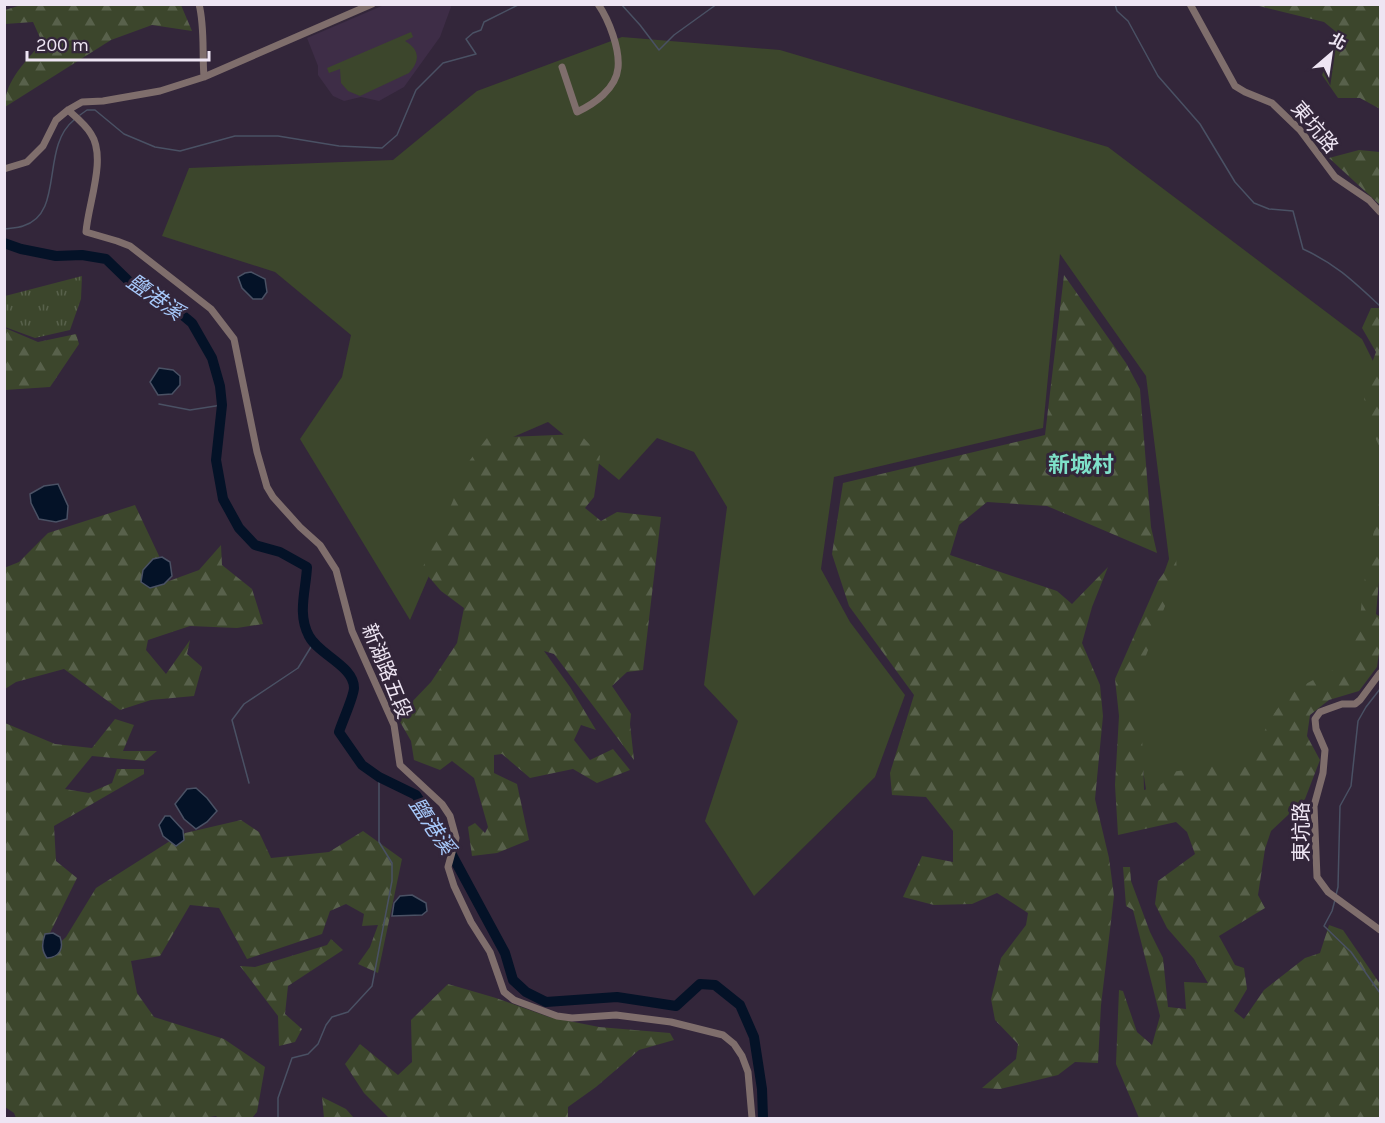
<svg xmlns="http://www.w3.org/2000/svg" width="1385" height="1123" font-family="Karla,'Noto Sans TC',sans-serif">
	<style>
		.built { fill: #3e2d47 }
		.green { fill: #3c462c }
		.forest { fill: url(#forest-firs) }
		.park { fill: url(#park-tufts) }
		.water { fill: #041227; stroke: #4a5164; stroke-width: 1.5 }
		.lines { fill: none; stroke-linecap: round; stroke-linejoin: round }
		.stream { stroke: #4a5164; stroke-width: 1.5 }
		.river { stroke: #041227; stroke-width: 10 }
		.minor { stroke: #7f6e6c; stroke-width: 7 }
		.labels { text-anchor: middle; stroke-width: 6; stroke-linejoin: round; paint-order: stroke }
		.street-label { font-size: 20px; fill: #eee5f3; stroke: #33263a }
		.water-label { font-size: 21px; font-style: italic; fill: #a7c9fb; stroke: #33263a }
		.quarter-label { font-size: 22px; font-weight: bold; fill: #7ee1c9; stroke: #33263a }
	</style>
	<defs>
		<pattern id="forest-firs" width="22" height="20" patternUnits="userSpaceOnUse" patternTransform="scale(1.5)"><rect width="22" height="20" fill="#3c462c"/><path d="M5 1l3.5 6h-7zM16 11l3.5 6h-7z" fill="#58614b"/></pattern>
		<pattern id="park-tufts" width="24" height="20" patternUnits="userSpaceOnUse" patternTransform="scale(1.5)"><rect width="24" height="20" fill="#3c462c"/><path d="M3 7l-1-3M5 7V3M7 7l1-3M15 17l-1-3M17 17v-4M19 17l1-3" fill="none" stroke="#58614b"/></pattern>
	</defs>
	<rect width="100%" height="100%" fill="#33263a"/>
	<path class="built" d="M384,5H450L451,7L440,37L404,87L379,101L361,97L344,101L333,96L318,75V66L307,38Z"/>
	<path class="green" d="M411,32L413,37L405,41C419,49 421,60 409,73L360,96L348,91L341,83L340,69L329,73L327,68Z
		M622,37L780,50L1108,147L1362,339L1380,375V538L1362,664L1297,709L1261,773L1149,809L1128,673L1169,559L1146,376L1060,254L1043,428L834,477L821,569L850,622L905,695L875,777L754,896L705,821L738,721L704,685L727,507L694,452L657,438L619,480L548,422L483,450L410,620L300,439L342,377L351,335L275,272L162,236L189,168L393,160L477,91Z"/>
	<path class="forest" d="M21,5H181L192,31L152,25L111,40L5,107C4,81 26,62 42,42L33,22L5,24V10Z
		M1255,5H1380V109L1360,98H1338L1322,75L1340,35L1324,22Z
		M1359,150L1380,152V205L1329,158Z
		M1064,275L1126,363L1140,389L1151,527L1157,553L1047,506L987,502L959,525L950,555L1057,591L1072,604L1108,567L1092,607L1082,643L1100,685L1103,716L1095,799L1109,858L1114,896L1101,1005L1098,1063L1075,1062L1058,1075L1000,1089L982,1088L1016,1059L1018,1044L995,1020L991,999L1001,958L1026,925L1028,913L997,893L972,904L934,905L903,897L922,856L953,862V831L926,797L892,795L890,773L914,695L849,606L832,554L843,483L1045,435Z
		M1371,308H1380V448L1367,420L1363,388L1376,352L1362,328Z
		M5,328L38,342L76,334L79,344L50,387L5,390Z
		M580,434L600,456L594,497L585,508L601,521L617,512L661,517L643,670L627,672L612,686L631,714L630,724L634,760L554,654L544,651L570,687L596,730L581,725L574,740L590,760L613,749L630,770L597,783L573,769L530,778L502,754L494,755V773L517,784L529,840L497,853L472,856L468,827L475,823L485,833L488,827L474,778L452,761L440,770L414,760L411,741L387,699L409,705L431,682L457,643L464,608L441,591L422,569L452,503L467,464L487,438Z
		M1380,498V570L1376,614L1380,617V646L1377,667L1359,691L1329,700L1310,715L1307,736L1320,760L1305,799L1271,831L1265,849L1258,895L1265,908L1219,936L1235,965L1244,968L1247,989L1234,1011L1244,1019L1264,990L1305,958L1320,953L1329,925L1343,930L1380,984V1118H1139L1116,1064L1119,990L1123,991L1137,1032L1152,1045L1160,1016L1133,910L1126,906L1123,867H1130L1131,881L1150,932L1163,958L1168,1007L1186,1009L1184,982L1208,983L1194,959L1167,928L1155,904L1158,881L1195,854L1187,832L1176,822L1118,835L1115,785L1119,716L1115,679L1158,581L1176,556L1177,575L1145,658L1139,687V714L1143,750L1144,790L1162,784L1171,772L1215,766L1249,767C1258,747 1269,715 1285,700C1302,683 1325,674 1347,664L1359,629L1363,589Z
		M135,505L160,558L154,574L169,581L199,570L221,545L222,565L252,589L263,624L237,628L190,626L148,640L146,650L166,674L190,640L187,654L202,667L194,696L151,700L120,710L64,669L16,682L5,689L4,568L19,562L48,533Z
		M115,719L134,725L123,751H157L145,761L92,756L65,789L89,793L112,783L117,769H144V774L54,826L56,861L77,878L46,941L51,951L66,937L96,888L181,834L241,820L259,832L271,858L329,852L363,831L402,859L378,973L358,964L370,947L378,925L362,926L364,914L346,904L330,911L322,934L247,959L219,908L190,905L160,956L131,961L137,993L154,1017L224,1039L265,1067L257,1112L252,1118H218L216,1116L204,1118H16L14,1113L5,1107V723L55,744L92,748Z
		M331,939L343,950L288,986L285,1014L302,1029L295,1042L279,1046L278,1016L240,966L255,967L327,945Z
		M448,984L496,998L549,1017L599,1027L670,1033L674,1040L639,1050L596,1087L568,1107V1118H389L364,1093L345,1064L360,1044L398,1075L412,1062L411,1020Z
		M322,1097L346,1109L354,1118H324Z"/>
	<path class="park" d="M82,276L81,299L70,330L35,338L5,327V296Z"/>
	<path class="water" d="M251,272L265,279L267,292L262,299H253L242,288L238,277L245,273Z
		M159,368L173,370L180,376V385L172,394L158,395L150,382Z
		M58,484L68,506L67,519L56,522L39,519L31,503L30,494L44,486Z
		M162,557L170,562L172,576L164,584L150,588L141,582L143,570L153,559Z
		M196,788L207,798L217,811L207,822L196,829L184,819L175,804L187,789Z
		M165,816H170L183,830L184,840L176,846L163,836L159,825Z
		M412,895L426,903L427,911L422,915L392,916L394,903L400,896Z
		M53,933L60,937C64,948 60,957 47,958C41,950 42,943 45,934Z"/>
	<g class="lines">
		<path class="stream" d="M621,4L640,25L659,50L674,35L717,4
			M1115,4L1117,11L1128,21L1158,76L1200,124L1235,182L1254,203L1269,209L1293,211L1303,249C1336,264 1354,282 1380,306
			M80,115L87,110H95L124,134L155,147L180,151L235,136H278L339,146L382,148L397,135L416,90L443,63L476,54L466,39L473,33L481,30L484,22L520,4
			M4,229C10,228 18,228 23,226C65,214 40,147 74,120
			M159,404L190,410L222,405
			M249,783L232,720L244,704L298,668L314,642
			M1336,895L1338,887L1340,806L1351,786L1358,721L1366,707L1380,689
			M1335,900L1332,911L1324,926L1351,952L1380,993
			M278,1118V1098L292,1058L308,1054L318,1044L326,1025L332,1017L348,1012L372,986L392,881V863L379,842V777"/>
		<path class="river" d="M4,243L21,249L56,256L82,255L106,259L141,293L180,313L192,323L212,358L220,386L222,405L216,460L223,499L239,528L255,545L280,552L307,567C306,590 297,614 309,636C319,655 354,666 354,688C354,696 342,722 339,732L362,765L379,777L416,795L438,829L505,953L513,980L526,992L546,1002L617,997L676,1006L700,984L715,985L740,1005L754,1037L762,1089L763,1118"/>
		<path class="minor" d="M199,4C205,28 202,53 204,77
			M1190,4L1235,86L1245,92L1272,103L1300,130L1335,177L1369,200L1380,212
			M562,67L577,112C594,104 616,89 618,68C620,49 609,20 598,4
			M68,110C76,117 86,125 91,134C107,158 88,204 86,232L117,241L130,246L211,309L234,339L257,452L267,487L273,497L300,527L320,545L336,570L352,631L394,725L400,765L442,804L450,816L456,838L448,867L454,886L471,922L490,952L504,992L514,1000L557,1016L572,1018L616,1015L671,1022L723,1035L734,1044L742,1056L748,1072L752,1118
			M4,169L27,162L43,146L56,120L68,110L82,102L103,101L160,91L204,77L372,4
			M1380,673L1360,700L1355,704H1342L1328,709L1320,712L1315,719L1316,729L1325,750L1323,773L1314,806L1317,877L1328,892L1380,930"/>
	</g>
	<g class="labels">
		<g class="street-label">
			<text transform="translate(1315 127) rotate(50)" y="7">東坑路</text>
			<text transform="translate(387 671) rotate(68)" y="7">新湖路五段</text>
			<text transform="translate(1301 832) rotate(-90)" y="7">東坑路</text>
		</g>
		<g class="water-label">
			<text transform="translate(155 297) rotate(35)" y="7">鹽港溪</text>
			<text transform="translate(432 826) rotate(56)" y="7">鹽港溪</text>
		</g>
		<g class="quarter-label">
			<text x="1081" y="472">新城村</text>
		</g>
	</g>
	<rect width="1385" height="1123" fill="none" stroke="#eee5f3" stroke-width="12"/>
	<g transform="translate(1331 54) rotate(29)" stroke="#33263a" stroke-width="4.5" paint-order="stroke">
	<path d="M0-4.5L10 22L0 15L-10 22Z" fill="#eee5f3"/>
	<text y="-9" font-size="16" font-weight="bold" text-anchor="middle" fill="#eee5f3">北</text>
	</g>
	<path d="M27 51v9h182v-9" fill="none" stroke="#eee5f3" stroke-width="3"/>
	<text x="36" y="51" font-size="18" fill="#eee5f3" stroke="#33263a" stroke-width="4.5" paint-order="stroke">200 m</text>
</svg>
